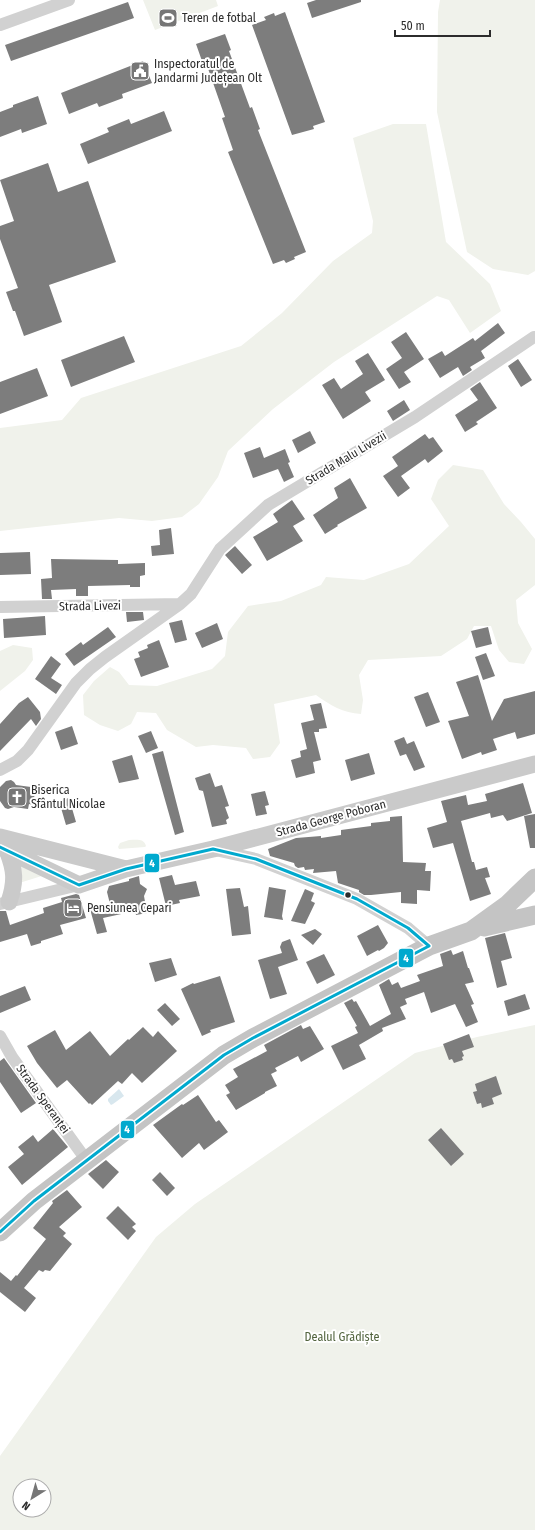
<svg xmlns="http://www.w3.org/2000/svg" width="535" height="1530" font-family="'Fira Sans Condensed',sans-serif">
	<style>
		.green { fill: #f0f2eb; fill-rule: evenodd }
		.water { fill: #d8e7ee }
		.building { fill: #7d7d7d }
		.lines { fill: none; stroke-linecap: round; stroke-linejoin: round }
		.street { stroke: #d1d1d1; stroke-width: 12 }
		.secondary { stroke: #cacaca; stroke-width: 17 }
		.primary { stroke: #c4c4c4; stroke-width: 19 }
		.bus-1-casing { stroke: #fff; stroke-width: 6 }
		.bus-1 { stroke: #00a9ce; stroke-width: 3 }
		.bus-dot { fill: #2c2c2c; stroke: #fff; stroke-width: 1.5 }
		.labels { text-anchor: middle; stroke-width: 4; stroke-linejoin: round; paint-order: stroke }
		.poi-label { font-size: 12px; fill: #2c2c2c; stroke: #fff; text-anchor: start }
		.street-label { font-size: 12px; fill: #2c2c2c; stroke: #fff }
		.park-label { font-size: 12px; fill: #51633d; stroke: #fff }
		.line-badge { stroke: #fff; stroke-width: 1.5 }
		.badge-label { font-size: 11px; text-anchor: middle; font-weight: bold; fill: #fff }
	</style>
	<rect width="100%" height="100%" fill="#fff"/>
	<path class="green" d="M143,0H216L218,6L155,30Z
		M440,0H535V271L528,275L493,269L467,252L437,112L438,12Z
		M393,124H426L446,242L490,284L501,311L470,333L449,300L437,296L334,362L273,409L228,451L218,477L199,504L182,517L152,521L119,518L0,531V428L62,420L81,398L241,346L282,313L333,261L372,233L373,221L353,138Z
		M453,465L483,470L504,504L521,522L535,539V585L516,600L518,623L532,649L524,664L509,662L499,650L491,626H474L467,639L441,656L368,660L359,675L363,700L361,714C343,713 330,705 316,695L274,704L280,743L270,757L253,759L246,748L213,745L196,747L167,730L156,713L137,712L131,724L118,731L100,725L84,715L83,695L94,681L110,667L119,672L129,685L157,686L212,669L225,656L228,632L248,606L281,601L321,585L326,577L364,580L409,564L449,526L431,499L438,480Z
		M13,645L32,648L33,660L25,671L0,691V651Z
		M129,840C136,840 144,838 146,846L145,847L119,849L118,847L120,843Z
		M18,861L45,875L16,884Z
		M535,1025V1530H0V1456L156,1237L195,1204L415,1053L477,1037ZM20,1486H44V1510H20Z"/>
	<path class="water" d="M119,1089L124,1096L113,1104L111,1105L108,1101V1099Z"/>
	<path class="building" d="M316,0H361V2L312,18L307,3Z
		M128,2L134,18L11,61L5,45Z
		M285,12L325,122L313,126L314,129L292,135L252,25L266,20L264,17L274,13L275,16Z
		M225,34L231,50L229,51L250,108L252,107L260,129L258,130L306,252L294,257L295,259L286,263L284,260L273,264L228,152L233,150L222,118L225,117L205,60L202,61L196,44Z
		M143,61L152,83L122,94L123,98L99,107L97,103L69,114L61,93Z
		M38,96L47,124L22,133L21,129L0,137V112L13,107V105Z
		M164,111L172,131L88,164L80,144L109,132L107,128L129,119L131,124Z
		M48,163L58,192L88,181L116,262L49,285L62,322L24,336L15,311H13L6,292L18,288L0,239V226L14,221L0,180Z
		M498,323L505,333L481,351L485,358L470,367L472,370L463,376L458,367L440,378L428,359L442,351L445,356L473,338L475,341Z
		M406,332L424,359L404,372L411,382L399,389L386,369L402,358L391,342Z
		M124,336L135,362L71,387L61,360Z
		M368,353L385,380L365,392L371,401L343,419L322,385L334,378L341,389L363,374L355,361Z
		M518,359L532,380L521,387L508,366Z
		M37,368L48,396L0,414V382Z
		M480,382L497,408L476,422L478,424L465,432L455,415L478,400L470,389Z
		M404,400L410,410L393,421L387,411Z
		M310,431L316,443L298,453L292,440Z
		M425,434L429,439L433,437L443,451L428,463L425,459L401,476L410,488L398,497L383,476L398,466L392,457Z
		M260,447L264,458L285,449L290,462L288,463L294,477L284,482L278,469L253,478L244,453Z
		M350,478L367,508L337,525L338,526L325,534L313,515L338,498L334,488Z
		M292,500L305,519L293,526L303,541L267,561L253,537L278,522L273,514Z
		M171,528L174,554L152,556L151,546L160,545L159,530Z
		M235,546L252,565L242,574L225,555Z
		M30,552L31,574L0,575V553Z
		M51,559L118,560V564L145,563V575L140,576V587H130V585L88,586V596H76V589L51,590L52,599H42L41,579L52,578Z
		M126,612H143L144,620L127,622Z
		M45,616L46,635L4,638L3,619Z
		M182,620L187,640L175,643L169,623Z
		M217,623L223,639L202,648L195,633Z
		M108,627L116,637L74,666L65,654L81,642L83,645Z
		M488,627L492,644L476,648L471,631Z
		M159,640L169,667L141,677L134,659L140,657L138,652L148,648L147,645Z
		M486,653L495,676L483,680L475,657Z
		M51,656L61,664L51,678L62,685L56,694L35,679Z
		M478,675L492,721L504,699L535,691V734L517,739L515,732L493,739L497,750L482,755L481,752L462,759L448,721L469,716L456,682Z
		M428,692L440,722L426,727L414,697Z
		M28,697L40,712L41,719L36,726L31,719L0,751V724L19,703Z
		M321,703L327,728L319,729V732H314L321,760L313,762L315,773L296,778L291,760L301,757L300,751L307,749L301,723L314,720L310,705Z
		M72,726L78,744L61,750L55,732Z
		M151,731L158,748L146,753L138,736Z
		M404,737L407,744L414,741L425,767L414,771L406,754L400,756L394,741Z
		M163,751L184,832L175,835L152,754Z
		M369,753L375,774L351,781L345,760Z
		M132,755L139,779L119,783L112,761Z
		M210,773L215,787L222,785L229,806L225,807L229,818L226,820L227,824L212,827L203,791L199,790L195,778Z
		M11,780L14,782L16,785L31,787L30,792H35L33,805L29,804L28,809L14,807L8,809L5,808L0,801V787L6,781Z
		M523,783L532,813L507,821L503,815L491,818L490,813L461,821L472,862H474L476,870L487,867L490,877L485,878L491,894L470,901L453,843L433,848L427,828L447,822L441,801L466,795L468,805L487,801L485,794Z
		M265,791L269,805L265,806L267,814L256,816L251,794Z
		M69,798L76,822L66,825L59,801Z
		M535,814V848H530L524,816Z
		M402,816L403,862L426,863L425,871H431L430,891L417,890V904L401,903V892L371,895H364L359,892V890L338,883L336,871L313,873L314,869L305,870L304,867L298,868L295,866L294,863L270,856L268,849L296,838L321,836V838L341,835V830L371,826V823L390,821V817Z
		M172,875L175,885L196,881L200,896L179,900L180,903L166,906L159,878Z
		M139,876L140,884L147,889L144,896L147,913L136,915L135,911L103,918L107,932L97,934L90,909L110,904L107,892L109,886L129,881V879Z
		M269,887L286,890L282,916L283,920L264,917Z
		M240,888L244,907L248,906L251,934L232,936L226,889Z
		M305,889L314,893L311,901L315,903L305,924L291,921Z
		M76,894L79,895L86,918L60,925L63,934L41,941V943L31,946L27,934L0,942V911H6L10,925L44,913L43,908L62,902L61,898Z
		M378,925L388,943L384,948L379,951L378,950L367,956L357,936Z
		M315,929L322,934L313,945L301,935Z
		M505,933L512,958L501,961L507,985L497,988L485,938Z
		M290,939L298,960L278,967L287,994L270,999L258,960L282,953L280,947L282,942Z
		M451,950L453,955L463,951L468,968H469L474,982L465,984L474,1004L471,1005L478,1022L466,1027L455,1004L431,1013L424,992L405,999L407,1004L400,1007L406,1019L382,1028L383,1031L359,1045L366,1059L343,1070L331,1046L358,1033L355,1027L357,1026L344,1003L352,999L354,1002L356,1001L370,1026L391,1014L379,985L389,979L392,985L398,982L401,988L420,981L417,975L443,966L440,954Z
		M324,954L335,975L317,984L306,962Z
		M171,958L177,975L155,982L149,963Z
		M220,976L235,1022L210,1030L211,1032L202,1036L181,989L193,983L194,984Z
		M25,986L31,1000L0,1013V996Z
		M525,994L530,1009L508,1016L504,1001Z
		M165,1003L180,1019L172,1026L157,1010Z
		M301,1025L303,1029L310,1026L324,1049L301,1062L298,1056L275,1068L277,1071L271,1074L277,1086L265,1092V1093L236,1110L226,1095L230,1093L225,1085L238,1077L233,1069L267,1051L264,1045Z
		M143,1027L153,1037L158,1031L177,1051L142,1083L132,1073L122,1084L118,1081L92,1105L90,1103L89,1104L67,1080L57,1088L37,1063L27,1046L55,1030L66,1050L90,1031L110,1056L128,1039L129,1040Z
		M469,1034L474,1047L462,1051L464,1056L462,1057L463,1060L454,1063L452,1059L449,1060L443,1044Z
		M4,1058L36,1103L21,1113L0,1082V1061Z
		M496,1076L502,1094L492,1098L494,1104L482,1108L481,1103L477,1104L473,1092L477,1091L475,1084Z
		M198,1095L216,1122L219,1120L228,1132L204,1150L199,1143L182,1158L153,1125L182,1104L183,1105Z
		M441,1128L464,1154L451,1166L428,1140Z
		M53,1129L68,1147L22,1185L8,1167L24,1154L18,1147L33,1135L38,1142Z
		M106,1160L119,1172L103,1189L88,1174Z
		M160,1172L175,1188L167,1196L152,1180Z
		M67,1190L82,1207L59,1227L66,1233L63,1236L72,1244L50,1271L45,1270L43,1272L39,1270L24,1288L36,1298L25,1312L0,1292V1272L11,1281L16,1275L17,1276L46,1239L33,1228L53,1203L52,1201Z
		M118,1206L136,1224L132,1227L136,1231L128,1240L106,1218Z"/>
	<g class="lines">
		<path class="street" d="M0,25L69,0
			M0,607L180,604
			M0,770L17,761L28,750L76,683L90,669L105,657L180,604L191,594L220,549L268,505L415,417L534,337
			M215,850L256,859L357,899L408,928L429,946
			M0,904L79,885
			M0,1036L12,1057L87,1161"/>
		<path class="secondary" d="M0,837L126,869
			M0,847L79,885
			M7,850C15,870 16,881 9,902
			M79,885L126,869L213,849L535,764"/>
		<path class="primary" d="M484,927L535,915
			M0,1232L34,1201L224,1055L253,1038L429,946L471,931L507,905L535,878"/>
		<g class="bus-1-casing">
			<path id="bus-1" d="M0,847L79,885L126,869L213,849L256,859L357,899L408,928L429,946L253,1038L224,1055L34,1201L0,1232"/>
		</g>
		<use href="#bus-1" class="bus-1"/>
	</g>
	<defs>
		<g id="stadium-square" transform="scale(1)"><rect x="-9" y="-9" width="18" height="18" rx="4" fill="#767676" stroke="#fff"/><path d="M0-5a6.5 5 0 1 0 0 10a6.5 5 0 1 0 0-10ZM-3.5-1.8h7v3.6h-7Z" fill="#fff"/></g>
		<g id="civic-square" transform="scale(1)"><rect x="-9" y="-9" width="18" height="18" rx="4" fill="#767676" stroke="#fff"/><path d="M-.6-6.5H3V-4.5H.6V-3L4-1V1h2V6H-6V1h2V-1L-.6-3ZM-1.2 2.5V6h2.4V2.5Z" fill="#fff"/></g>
		<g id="church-square" transform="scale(1)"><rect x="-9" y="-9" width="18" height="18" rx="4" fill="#767676" stroke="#fff"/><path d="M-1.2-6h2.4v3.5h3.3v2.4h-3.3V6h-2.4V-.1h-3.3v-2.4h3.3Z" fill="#fff"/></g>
		<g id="hotel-square" transform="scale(1)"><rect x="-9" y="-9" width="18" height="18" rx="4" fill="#767676" stroke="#fff"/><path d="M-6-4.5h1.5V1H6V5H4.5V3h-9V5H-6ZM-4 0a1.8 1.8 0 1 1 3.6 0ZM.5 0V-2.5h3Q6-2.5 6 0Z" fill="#fff"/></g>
	</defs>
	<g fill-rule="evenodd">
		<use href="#stadium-square" x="168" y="18"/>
		<use href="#civic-square" x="140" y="71"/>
		<use href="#church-square" x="17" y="797"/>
		<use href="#hotel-square" x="73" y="908"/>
	</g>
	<circle class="bus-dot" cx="348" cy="895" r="3.5"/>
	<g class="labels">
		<g class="poi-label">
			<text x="182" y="22">Teren de fotbal</text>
			<text x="154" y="68">Inspectoratul de<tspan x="154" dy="14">Jandarmi Județean Olt</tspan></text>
			<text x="31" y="794">Biserica<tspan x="31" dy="14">Sfântul Nicolae</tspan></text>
			<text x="87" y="912">Pensiunea Cepari</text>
		</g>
		<g class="street-label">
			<text transform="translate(346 458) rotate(-31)" y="4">Strada Malu Livezii</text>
			<text transform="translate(90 606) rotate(-1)" y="4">Strada Livezi</text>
			<text transform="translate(331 818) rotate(-15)" y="4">Strada George Poboran</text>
			<text transform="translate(43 1099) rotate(54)" y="4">Strada Speranței</text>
		</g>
		<g class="park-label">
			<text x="342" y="1341">Dealul Grădiște</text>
		</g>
	</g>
	<g class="line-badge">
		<rect x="144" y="853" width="16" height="20" rx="4" fill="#00a9ce"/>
		<rect x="398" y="948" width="16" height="20" rx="4" fill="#00a9ce"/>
		<rect x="120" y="1120" width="15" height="19" rx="4" fill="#00a9ce"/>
	</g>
	<g class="badge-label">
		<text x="152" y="867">4</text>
		<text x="406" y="962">4</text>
		<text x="127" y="1133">4</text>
	</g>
	<g transform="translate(32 1498) rotate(217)"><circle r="19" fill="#ffffff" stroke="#ababab"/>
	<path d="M0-3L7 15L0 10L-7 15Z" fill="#767676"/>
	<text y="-6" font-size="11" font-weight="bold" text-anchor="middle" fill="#2c2c2c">N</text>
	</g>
	<path d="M395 30v6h95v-6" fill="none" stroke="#2c2c2c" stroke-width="2"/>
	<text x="401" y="30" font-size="12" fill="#2c2c2c" stroke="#ffffff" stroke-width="3" paint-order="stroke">50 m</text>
</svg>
